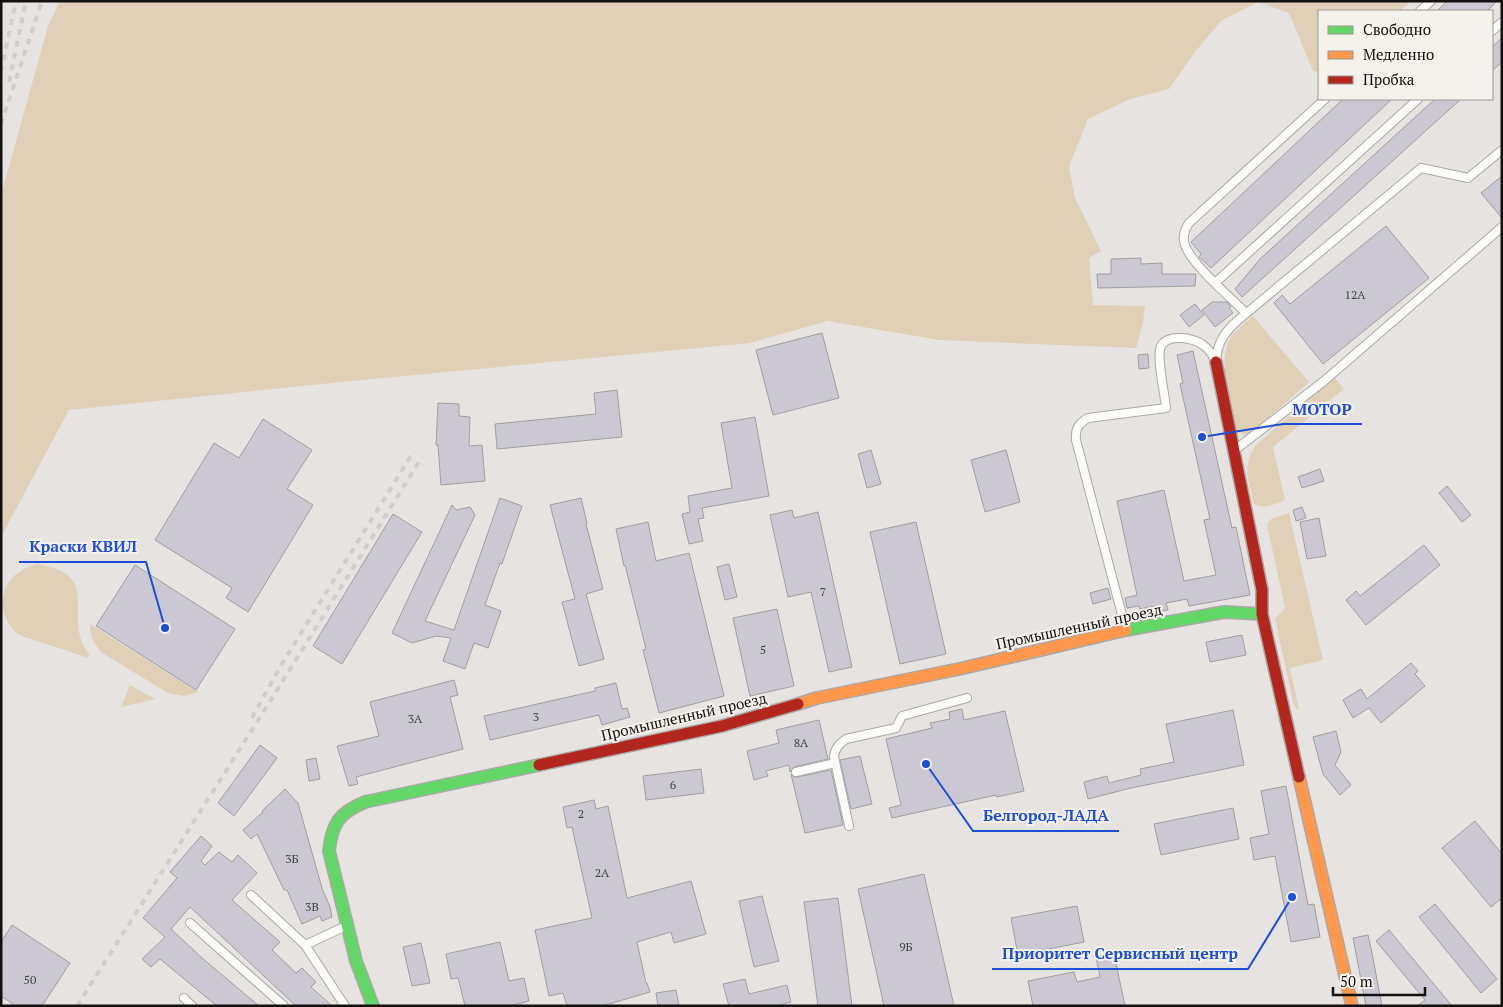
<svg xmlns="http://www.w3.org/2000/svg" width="1503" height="1007" font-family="'PT Serif',serif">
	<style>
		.green { fill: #e0d0b8 }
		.building { fill: #cbc8d4; stroke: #a09f9f }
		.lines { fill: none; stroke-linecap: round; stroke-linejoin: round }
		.lane-casing { stroke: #aba9a6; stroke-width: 10 }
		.fast-casing { stroke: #aba9a6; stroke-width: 14 }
		.slow-casing { stroke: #aba9a6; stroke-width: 14 }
		.jam-casing { stroke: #aba9a6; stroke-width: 14 }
		.lane { stroke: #fbfbfa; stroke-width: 8 }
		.fast { stroke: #63d668; stroke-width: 11 }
		.slow { stroke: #ff974d; stroke-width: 11 }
		.jam { stroke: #b3261e; stroke-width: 11 }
		.rail { stroke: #cececc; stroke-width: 4; stroke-dasharray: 6 6; stroke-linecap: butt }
		.labels { text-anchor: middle; stroke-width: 4; stroke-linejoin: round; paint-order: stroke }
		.number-label { font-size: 12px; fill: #403f40 }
		.street-label { font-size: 15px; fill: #12110f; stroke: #f5f1eb }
		.leader { fill: none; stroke: #1d4ed8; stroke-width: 2 }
		.callout-dot { fill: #1d4ed8; stroke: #f5f1eb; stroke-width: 2 }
		.callout-label { font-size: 16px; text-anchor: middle; font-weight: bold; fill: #1d4ed8; stroke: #f5f1eb; stroke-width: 4; stroke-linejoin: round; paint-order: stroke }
	</style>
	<rect width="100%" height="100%" fill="#e6e3e0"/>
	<path class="green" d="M60,1H1411L1400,11H1319V72L1313,71L1289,13L1258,2L1221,21L1195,52L1169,89L1130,99L1088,119L1069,167L1075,198L1101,251L1089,258L1093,305L1145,306L1143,323L1136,348L939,340L828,321L750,343L341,382L69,410L1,537V195L48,26Z
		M1253,316L1309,382L1251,433L1244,435L1237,430C1232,404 1217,366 1229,341C1234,331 1245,323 1253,316Z
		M1334,377L1344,389L1273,447L1285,500C1274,504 1265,510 1254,504C1249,479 1241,468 1256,445Z
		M1289,513L1323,660L1290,668L1299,710L1294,706L1275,619L1285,608L1267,525L1271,519Z
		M37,564C106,574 60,619 89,654L88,658C72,652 56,647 40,642C33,639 24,638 18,634C6,624 0,608 4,593C9,576 21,569 37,564Z
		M90,624L198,692L184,696L168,693L104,654C94,646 90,636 90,624Z
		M130,685L155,699L121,707Z"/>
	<path class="building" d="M1447,1H1497L1487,11H1437Z
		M1502,38V62L1492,71V47Z
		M1343,99H1392L1211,268L1199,257L1201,254L1191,242Z
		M1435,99H1461L1242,297L1235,289L1260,259Z
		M1502,176V218L1481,193Z
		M1386,226L1429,278L1323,364L1274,303L1282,295L1290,304Z
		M1141,258V264L1162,263V274H1196L1195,286L1098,288L1097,274H1111V259Z
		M1212,302H1227L1231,307L1229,308L1233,313L1215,327L1202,310Z
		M1195,304L1204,315L1189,327L1180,315Z
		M822,333L839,398L773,415L756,350Z
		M1193,351L1232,528L1236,527L1250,595L1189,606L1187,599L1166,603L1168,610L1156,612L1155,606L1140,609L1139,606L1127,608L1125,598L1137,595L1117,501L1164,490L1184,581L1216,575L1204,520L1210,519L1180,384L1183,383L1177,355Z
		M1148,354L1149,368L1139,369L1138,355Z
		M617,390L622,437L497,449L495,424L596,414L594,393Z
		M438,403L459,404V416L470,417L469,446L482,445L485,481L441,485L438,445H436Z
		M755,417L769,496L702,508L704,518L698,519L703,541L689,544L682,514L690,512L688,496L732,488L721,423Z
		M263,419L312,450L287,489L313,505L248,612L226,598L232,588L155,540L214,443L239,458Z
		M871,450L881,484L867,488L858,454Z
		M1006,450L1020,502L985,512L971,460Z
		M1320,469L1324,481L1302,488L1298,477Z
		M1447,486L1471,515L1462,522L1439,493Z
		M500,498L522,506L502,564L500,563L485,605L501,611L488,648L474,643L465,669L443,661L451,638L436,636L412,643L392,633L452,505L456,510L470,507L475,515L425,621L454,630Z
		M581,498L587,523L586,524L603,589L586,594L604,659L579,666L562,602L575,599L550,505Z
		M1302,507L1306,518L1296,521L1293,510Z
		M792,510L794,518L818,512L852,667L829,672L811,592L788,597L770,515Z
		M393,514L422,532L342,664L313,646Z
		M1319,518L1326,556L1307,559L1300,522Z
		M648,522L656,561L689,553L724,696L659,713L643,650L646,649L625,565L624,566L616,529Z
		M916,522L946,654L900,664L870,532Z
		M1424,545L1440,565L1366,625L1346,600L1356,591L1360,596Z
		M729,564L737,597L725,600L717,567Z
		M135,565L235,629L196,690L96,626Z
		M1108,588L1111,599L1093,604L1090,593Z
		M777,609L794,686L750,696L733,618Z
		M1242,635L1246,655L1210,662L1206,642Z
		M1411,663L1418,671L1415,674L1425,686L1381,723L1369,708L1353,718L1343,700L1361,689L1367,699Z
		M454,680L458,695L450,697L463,749L356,777L358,784L349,786L337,746L379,736L370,702Z
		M616,683L622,709L627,708L630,717L602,725L599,715L490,740L484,716L595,691V688Z
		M962,709L964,720L1005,711L1024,791L997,797L996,795L892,818L889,808L901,805L886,739L932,728L930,723L950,719L949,712Z
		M1233,710L1244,765L1131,788L1088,799L1084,782L1107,776L1109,783L1141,775L1140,769L1174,762L1166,724Z
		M819,720L828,759L794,767L790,772L789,765L766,771L768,776L754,780L747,751L779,743L776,730Z
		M1336,731L1341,752L1335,765L1351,785L1340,795L1323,774L1313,737Z
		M260,745L277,758L234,816L218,803Z
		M860,756L872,804L851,809L840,760Z
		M316,758L320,779L309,781L306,760Z
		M701,769L704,793L646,800L643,776Z
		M831,770L843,825L805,833L791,774L794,777H797Z
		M1286,786L1308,905L1314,904L1320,937L1291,942L1275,856L1254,860L1250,838L1269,834L1261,791Z
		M285,789L298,803L322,888L330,907L332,917L322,921L320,916L302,924L287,890H284L257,834L251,839L243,830L263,812L262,811Z
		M594,800L596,809L608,806L627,898L691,881L706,934L674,943L671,932L637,942L646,983H647L650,992L602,1006H567L563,993L549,996L535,930L592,918L572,827L567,828L563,807Z
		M1233,808L1239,839L1161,855L1154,824Z
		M1475,821L1502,854V898L1491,907L1442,848Z
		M201,836L212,846L201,861L205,865L219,852L232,862L238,855L257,873L232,900L280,942L272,950L296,973L302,968L316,982L311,987L332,1006H296L190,907L171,929L202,958L259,1006H217L160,959L151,967L142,959L165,937L143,918L177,878L170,872Z
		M924,874L954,1006H884L858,889Z
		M762,896L779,961L754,967L739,901Z
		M838,898L852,1006H818L804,902Z
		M1435,904L1497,979L1481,993L1419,917Z
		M1077,906L1084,942L1018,955L1011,918Z
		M12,925L70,963L42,1006H16L1,996V942Z
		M1389,930L1452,1006H1417L1425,1000L1376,941Z
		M1368,935L1372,953L1382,1006H1366L1353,938Z
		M500,942L509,981L524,978L529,1001L510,1006H465L458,978L451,979L446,954Z
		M421,943L430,983L412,986L403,947Z
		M1114,954L1125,1006H1033L1028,981L1074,972L1077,982L1100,977L1096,957Z
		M745,979L749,994L787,985L791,1002L775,1006H729L723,984Z
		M676,990L679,1006H658L656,993Z"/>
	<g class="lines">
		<g class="lane-casing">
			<path id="lane" d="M1420,11L1431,1
				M1492,31L1502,22
				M1215,283L1418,99
				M1246,313C1230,297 1192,265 1185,245C1182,237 1185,229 1189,223L1325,99
				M1216,362C1217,343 1224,333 1237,321L1421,168L1468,178L1502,150
				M1235,450L1324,381L1502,227
				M1126,630L1076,440C1075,429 1078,424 1088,418L1166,408C1165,395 1156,356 1161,346C1168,333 1194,338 1203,345C1209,349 1212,354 1215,360
				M796,772L835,763
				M849,826L834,757C835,748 839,744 846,739L896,728L902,716L967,698
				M251,895L305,945L345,1006
				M190,923L284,1006
				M305,945L346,926
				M184,998L192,1006"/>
		</g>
		<g class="fast-casing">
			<path id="fast" d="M1126,630L1224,612L1262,614
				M373,1006L356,961L329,851C332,823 339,813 365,802L539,765"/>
		</g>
		<g class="slow-casing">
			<path id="slow" d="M798,704L817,698L959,669L1126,630
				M1299,777L1352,1006"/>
		</g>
		<g class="jam-casing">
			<path id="jam" d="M1216,362L1262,590V614L1299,777
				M539,765L722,726L798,704"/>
		</g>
		<use href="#lane" class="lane"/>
		<use href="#fast" class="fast"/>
		<use href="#slow" class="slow"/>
		<use href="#jam" class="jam"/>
		<path class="rail" d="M1,72L16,1
			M9,82L26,1
			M1,124L42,1
			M252,718L280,667L414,451
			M77,1006L269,703L422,457"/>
	</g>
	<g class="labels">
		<g class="number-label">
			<text x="1355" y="299">12А</text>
			<text x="823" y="596">7</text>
			<text x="763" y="654">5</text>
			<text x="536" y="721">3</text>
			<text x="415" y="723">3А</text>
			<text x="801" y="747">8А</text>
			<text x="673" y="789">6</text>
			<text x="581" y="818">2</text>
			<text x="292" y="863">3Б</text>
			<text x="602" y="877">2А</text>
			<text x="312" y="911">3В</text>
			<text x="906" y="951">9Б</text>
			<text x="30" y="984">50</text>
		</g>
		<g class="street-label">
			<text transform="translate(1079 627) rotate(-12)" y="5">Промышленный проезд</text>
			<text transform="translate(684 717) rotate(-13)" y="5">Промышленный проезд</text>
		</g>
	</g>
	<path class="leader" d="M1202 437L1283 424H1362M165 628L146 562H19M926 764L973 831H1119M1292 897L1248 969H992"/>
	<g class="callout-dot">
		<circle cx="1202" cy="437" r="5"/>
		<circle cx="165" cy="628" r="5"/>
		<circle cx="926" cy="764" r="5"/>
		<circle cx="1292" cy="897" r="5"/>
	</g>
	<g class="callout-label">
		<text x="1322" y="415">МОТОР</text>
		<text x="83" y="552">Краски КВИЛ</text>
		<text x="1046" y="821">Белгород-ЛАДА</text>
		<text x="1120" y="959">Приоритет Сервисный центр</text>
	</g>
	<rect width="1503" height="1007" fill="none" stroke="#12110f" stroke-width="5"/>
	<rect x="1318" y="10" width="175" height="90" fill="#f5f1eb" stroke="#9a9793"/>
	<rect x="1328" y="26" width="25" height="8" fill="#63d668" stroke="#9a9793"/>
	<text x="1363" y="35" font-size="15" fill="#12110f">Свободно</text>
	<rect x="1328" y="51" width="25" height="8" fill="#ff974d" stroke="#9a9793"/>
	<text x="1363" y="60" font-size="15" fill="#12110f">Медленно</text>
	<rect x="1328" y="76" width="25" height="8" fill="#b3261e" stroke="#9a9793"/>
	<text x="1363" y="85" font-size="15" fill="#12110f">Пробка</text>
	<path d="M1333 987v8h92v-8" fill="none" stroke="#12110f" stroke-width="2.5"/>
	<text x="1340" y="987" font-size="15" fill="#12110f" stroke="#f5f1eb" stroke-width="4" paint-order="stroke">50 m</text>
</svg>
